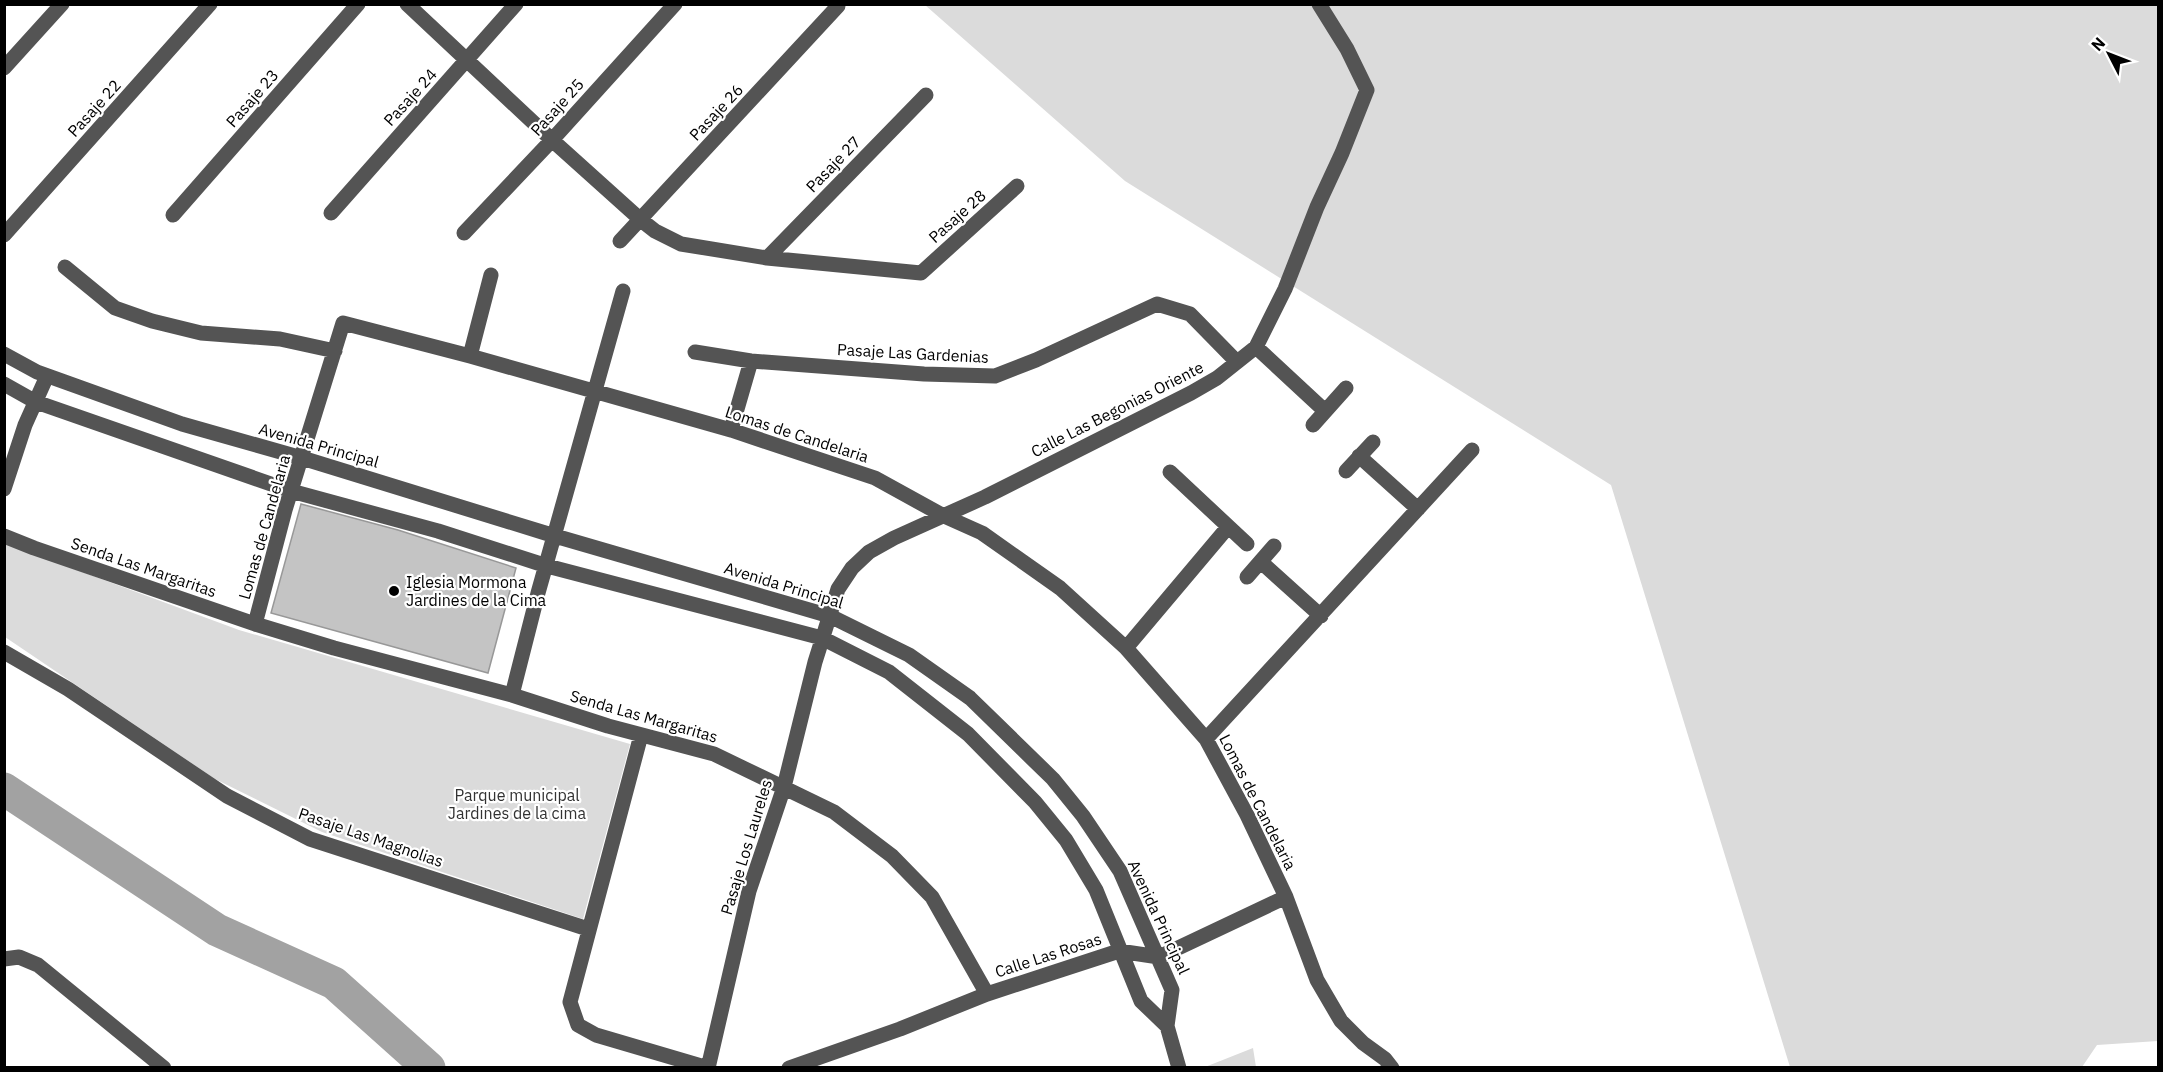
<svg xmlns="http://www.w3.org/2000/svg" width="2163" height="1072" font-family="'IBM Plex Sans',sans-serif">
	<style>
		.green { fill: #dbdbdb }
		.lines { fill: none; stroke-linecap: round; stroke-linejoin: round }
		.river { stroke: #a2a2a2; stroke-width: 33 }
		.building { fill: #c4c4c4; stroke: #989898; stroke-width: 1.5 }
		.minor { stroke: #545454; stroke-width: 15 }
		.poi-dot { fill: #000; stroke: #fff; stroke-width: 2 }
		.labels { text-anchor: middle; stroke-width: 4.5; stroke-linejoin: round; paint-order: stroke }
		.street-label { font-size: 16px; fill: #000; stroke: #fff }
		.poi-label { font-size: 16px; fill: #000; stroke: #fff; text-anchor: start }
		.park-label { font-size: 16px; fill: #323232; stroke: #fff }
	</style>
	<rect width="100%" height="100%" fill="#fff"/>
	<path class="green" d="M925,5H2158V1041L2097,1045L2082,1067H1790L1611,485L1125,181Z
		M4,543L239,630L630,744L583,919L322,832L215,779L5,637Z
		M1253,1048L1256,1067H1205Z"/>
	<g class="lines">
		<path class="river" d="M4,789L217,930L334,983L429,1068"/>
	</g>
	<path class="building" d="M301,504L398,530L516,568L488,673L271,613Z"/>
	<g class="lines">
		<path class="minor" d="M407,4L552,140L641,220L655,231L681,244L767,258L921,273L1017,186
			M4,68L62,4
			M331,213L516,4
			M173,215L358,4
			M464,233L552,140L675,4
			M4,235L210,4
			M620,241L838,6
			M767,258L926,95
			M65,267L115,308L152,321L201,333L280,339L335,351
			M1256,347L1325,411
			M695,352L751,361L924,374L995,376L1036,360L1157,304L1190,314L1237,362
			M4,354L37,372L182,424L302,458L555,536L830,616L909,655L970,698L1053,779L1083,816L1120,871L1172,990L1167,1026L1179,1068
			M470,356L491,275
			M4,384L36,402L291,491L438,531L547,566L822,638L889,672L968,734L1035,802L1066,840L1096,890L1141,1001L1167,1026
			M1313,425L1346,388
			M731,430L751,361
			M1359,456L1418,509
			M1346,471L1373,442
			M1170,472L1247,544
			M4,489L25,425L47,376
			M4,536L34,548L255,624L334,648L512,695L608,726L714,754L834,812L892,856L932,897L987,994
			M1261,562L1321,616
			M1247,577L1274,546
			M255,624L285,510L343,323L470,356L731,430L875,478L944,516L982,533L1060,588L1126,648L1206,739L1247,815L1286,897L1317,980L1341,1021L1363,1043L1385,1059L1392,1068
			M1126,648L1228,527
			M4,652L68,689L227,796L310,839L588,929
			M512,695L538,593L623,291
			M641,735L570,1002L578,1025L596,1035L708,1068
			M1206,739L1472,450
			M4,959L19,957L38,965L164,1068
			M708,1068L749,891L784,787L815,662L838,589L852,568L869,552L894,538L985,497L1191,393L1217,378L1256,347L1285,289L1317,207L1342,153L1367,90L1347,49L1319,4
			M789,1068L900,1029L987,994L1119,951L1159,957L1286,897"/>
	</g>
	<circle class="poi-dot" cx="394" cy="591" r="6"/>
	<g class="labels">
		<g class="street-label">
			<text transform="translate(410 97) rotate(-48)" y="6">Pasaje 24</text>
			<text transform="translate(252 98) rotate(-49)" y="6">Pasaje 23</text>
			<text transform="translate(557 107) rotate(-48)" y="6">Pasaje 25</text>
			<text transform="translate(94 108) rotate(-48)" y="6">Pasaje 22</text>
			<text transform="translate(716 112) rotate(-47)" y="6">Pasaje 26</text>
			<text transform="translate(833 164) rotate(-46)" y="6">Pasaje 27</text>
			<text transform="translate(957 216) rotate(-42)" y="6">Pasaje 28</text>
			<text transform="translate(913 353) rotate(3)" y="6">Pasaje Las Gardenias</text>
			<text transform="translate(1117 409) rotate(-27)" y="6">Calle Las Begonias Oriente</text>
			<text transform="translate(797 434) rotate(18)" y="6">Lomas de Candelaria</text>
			<text transform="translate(319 445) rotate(16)" y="6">Avenida Principal</text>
			<text transform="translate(264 527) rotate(-74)" y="6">Lomas de Candelaria</text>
			<text transform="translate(144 567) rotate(19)" y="6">Senda Las Margaritas</text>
			<text transform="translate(784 585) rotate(17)" y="6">Avenida Principal</text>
			<text transform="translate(644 716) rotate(16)" y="6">Senda Las Margaritas</text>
			<text transform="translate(1258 802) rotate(63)" y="6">Lomas de Candelaria</text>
			<text transform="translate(371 837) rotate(19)" y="6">Pasaje Las Magnolias</text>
			<text transform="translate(746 847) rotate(-73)" y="6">Pasaje Los Laureles</text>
			<text transform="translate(1159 917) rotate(65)" y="6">Avenida Principal</text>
			<text transform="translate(1048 955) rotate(-18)" y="6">Calle Las Rosas</text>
		</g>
		<g class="poi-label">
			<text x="406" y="588">Iglesia Mormona<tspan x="406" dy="18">Jardines de la Cima</tspan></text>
		</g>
		<g class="park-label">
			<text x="517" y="801">Parque municipal<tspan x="517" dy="18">Jardines de la cima</tspan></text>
		</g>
	</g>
	<rect width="2163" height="1072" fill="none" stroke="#000000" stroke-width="12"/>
	<g transform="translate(2109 54) rotate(312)" stroke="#ffffff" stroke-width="4.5" paint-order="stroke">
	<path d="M0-4.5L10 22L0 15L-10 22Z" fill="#000000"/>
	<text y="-9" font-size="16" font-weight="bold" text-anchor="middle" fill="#000000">N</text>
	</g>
</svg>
